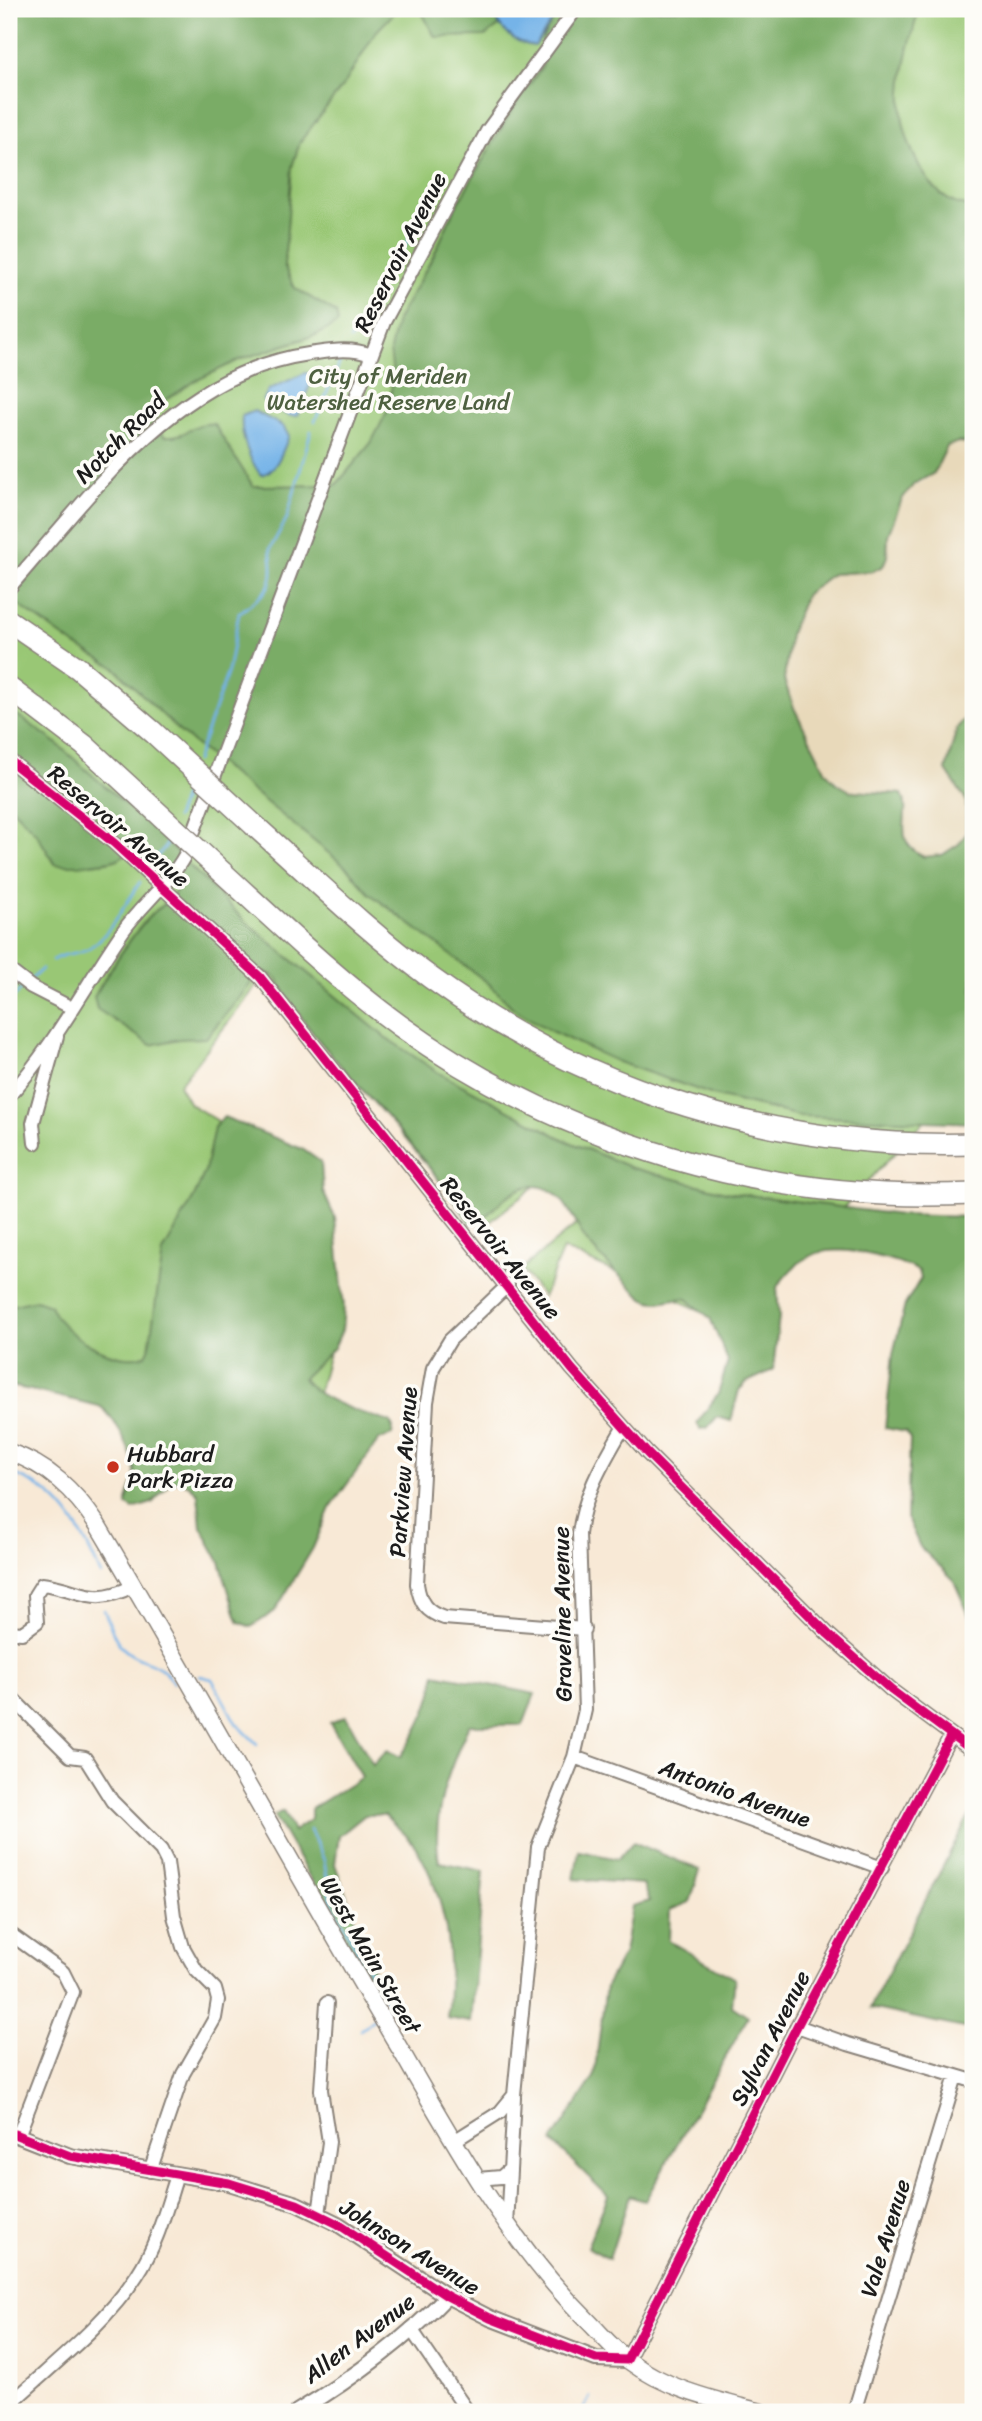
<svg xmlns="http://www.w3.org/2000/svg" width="982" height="2421" font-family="Sriracha,sans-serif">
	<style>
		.built { fill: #e8d9ba }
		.green { fill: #99c775; stroke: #5a7248; stroke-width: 2 }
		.forest { fill: #7aac66; stroke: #4b6441; stroke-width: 2 }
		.water { fill: #75b3e8; stroke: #486882; stroke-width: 2 }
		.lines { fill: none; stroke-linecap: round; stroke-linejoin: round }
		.stream { stroke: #75b3e8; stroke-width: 2.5 }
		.minor-casing { stroke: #8a8279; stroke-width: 16 }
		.tertiary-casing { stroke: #8a8279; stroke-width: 18 }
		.secondary-casing { stroke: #8a8279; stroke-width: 19 }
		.motorway-casing { stroke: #8a8279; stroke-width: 24 }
		.minor { stroke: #fff; stroke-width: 12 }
		.tertiary { stroke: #fff; stroke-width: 14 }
		.secondary { stroke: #fff; stroke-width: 16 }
		.motorway { stroke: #fff; stroke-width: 21 }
		.motorway-bridge-casing { stroke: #8a8279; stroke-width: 24; stroke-linecap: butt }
		.motorway-bridge { stroke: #fff; stroke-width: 21 }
		.cycleway-casing { stroke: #fdfcf7; stroke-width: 13 }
		.cycleway { stroke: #d6006c; stroke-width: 9 }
		.poi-dot { fill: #c8321e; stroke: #fdfcf7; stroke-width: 2.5 }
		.labels { text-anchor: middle; stroke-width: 7; stroke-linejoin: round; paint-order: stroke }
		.street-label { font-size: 23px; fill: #1c1c1c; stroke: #fdfcf7 }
		.park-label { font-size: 23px; fill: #4e6040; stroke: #fdfcf7 }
		.poi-label { font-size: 23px; fill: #1c1c1c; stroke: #fdfcf7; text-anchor: start }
	</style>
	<rect width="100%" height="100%" fill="#fdfcf7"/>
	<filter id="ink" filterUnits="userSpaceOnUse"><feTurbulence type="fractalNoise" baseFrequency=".0143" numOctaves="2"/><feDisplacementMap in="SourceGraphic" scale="14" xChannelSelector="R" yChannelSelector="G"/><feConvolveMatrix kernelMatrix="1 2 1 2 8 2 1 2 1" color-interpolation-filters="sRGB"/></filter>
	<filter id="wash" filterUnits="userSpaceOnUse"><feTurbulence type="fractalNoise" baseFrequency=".00686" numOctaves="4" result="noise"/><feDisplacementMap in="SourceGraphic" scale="28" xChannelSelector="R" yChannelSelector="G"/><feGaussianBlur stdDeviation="1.57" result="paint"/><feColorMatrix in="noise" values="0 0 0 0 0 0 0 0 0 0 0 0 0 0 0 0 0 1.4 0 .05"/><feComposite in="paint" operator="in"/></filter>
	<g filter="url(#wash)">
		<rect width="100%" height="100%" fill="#f8e9d6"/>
		<path class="built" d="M958,442L973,444V710L957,728L946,770L966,800L967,826L959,844L931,858L919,855L905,837L902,794L850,791L826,772L794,708L783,672L790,633L806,594L832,574L873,571L885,563L888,535L906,491L928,479L947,446Z"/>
		<path class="green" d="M9,9H973V444L958,442L947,446L934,473L914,484L902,499L888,535L887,556L883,566L873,571L832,574L806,594L790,633L784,680L794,708L826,772L836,783L850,791L902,794C913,816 889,840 924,857L942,855L959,844L966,834V800L946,770L957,728L973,710V1094H950L733,1325L563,1249L543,1297L522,1269L583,1219L549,1175L488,1223L477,1209L469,1216L284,991L266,974L179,1085L190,1104L218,1121L341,1308L319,1390L271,1521L143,1411L9,1386Z"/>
		<path class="forest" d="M9,9H398L375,33L345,83L300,142L292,167L284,266L295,288L336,313L338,323L319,334L239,360L195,381L155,407V423L164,436C191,438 190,421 214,424L253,486L336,485L371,443L389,408L393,375L390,350L397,320L434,255L455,208L512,110L543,65V37L560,9H919C910,41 900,77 902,111C903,143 935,213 973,205V444L958,442L947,446L934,473L914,484L902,499L888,535L887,556L883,566L873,571L832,574L806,594L790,633L784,680L794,708L826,772L836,783L850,791L902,794C913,816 889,840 924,857L942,855L959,844L966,834V800L946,770L957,728L973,710V1123L799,1116L716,1096L618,1062L551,1031L514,1009L488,983L369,893L347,868L179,731L114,667L73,644L9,598Z
			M420,9H493L499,26L485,36L435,37Z
			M9,709L55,742L154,830L246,922L385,1037L439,1073L565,1140L632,1168L726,1192L900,1215L973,1217V1624L953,1579L920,1547L907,1518L910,1439L906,1432L885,1428L893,1354L905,1305L921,1278L919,1271C904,1263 889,1259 872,1255C829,1246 805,1247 777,1287L779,1317L773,1370L747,1382L739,1390L731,1421L717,1417L707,1428L700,1429L697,1423L718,1394L728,1361L710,1318L687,1299C672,1296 659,1307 645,1299C639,1296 589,1246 585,1239C572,1219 563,1185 532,1186C503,1188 490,1222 470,1224C443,1183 410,1142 376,1105C340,1065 302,1027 277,978L266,972L258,975L206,1038L179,1039L151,1045L97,1009L94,997C109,971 126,943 146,920C157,907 172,902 179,885C173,872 148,852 134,850C128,852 124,856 118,859C109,863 65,867 55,864L36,833L9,805Z
			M224,1117L302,1149L321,1162L323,1191L335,1218L344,1307L342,1330L334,1348L303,1378C315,1399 366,1415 390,1422L393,1428L392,1435L379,1440L330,1508L313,1548L275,1611L251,1627L239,1622L236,1616L220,1562L201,1527L198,1494L188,1484L173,1481L152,1503L133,1509L127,1505C126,1494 135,1485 135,1473C135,1456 113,1413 99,1406L9,1385V1306L36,1300L50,1305C60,1334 115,1366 146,1355L149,1349L163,1252L194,1197L205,1171L214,1127Z
			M435,1674L535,1694L523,1725H469C449,1769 431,1813 439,1862L484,1871L471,2022L447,2018C453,1955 449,1902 415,1846C408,1835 394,1825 385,1815H365L339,1836L335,1864L376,1977L367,1975L274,1816L283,1811L293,1831L311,1819V1809L362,1777L330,1723L346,1716L373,1765L387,1750L400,1757C417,1733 433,1705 435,1674Z
			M973,1808V2030L870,2008Z
			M633,1842L700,1870L690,1902L670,1910L669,1941L735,1979L732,2006L748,2017L645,2201L630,2195L609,2259L587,2247L608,2196L552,2141L594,2077L606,1986L624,1953L632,1906L650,1901L643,1884L574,1879L579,1851L618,1859Z"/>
		<path class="water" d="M493,9H560L535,46C515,44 496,28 493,9Z
			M305,373H311L313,378L297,416H289L263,401L268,390Z
			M254,411L283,426L289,436C283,450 277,472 261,475C249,461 240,434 242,416Z"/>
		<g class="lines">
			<path class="stream" d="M381,287L417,225
				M350,340L364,313
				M315,421L342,357
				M196,761L228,671L239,613C268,591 277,587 270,549L287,518L311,431
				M176,818L190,778
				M155,859L165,847L170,834
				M53,960C64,952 77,955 89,948C110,935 126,902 140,882
				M29,981L42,969
				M9,1002L24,986
				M9,1473C60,1488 82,1530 101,1575
				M104,1610C109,1622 114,1640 124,1649C141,1665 159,1658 173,1683
				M200,1676L212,1679L236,1723L257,1744
				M310,1830L324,1860L331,1902L389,2008L384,2012
				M360,2030L375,2018
				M582,2412L590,2397"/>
		</g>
	</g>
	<g filter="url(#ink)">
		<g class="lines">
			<g class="minor-casing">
				<path id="minor" d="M9,588C92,494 175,373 309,354C331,351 350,347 371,355
					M9,760L114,843L260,977L572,1369L647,1453L828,1634L891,1690L973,1751
					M9,970L31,987L72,1008
					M9,1096C54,1046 85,986 123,931C142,904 169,884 185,855L384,322L487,131L576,9
					M35,1143L33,1123L57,1036
					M508,1285L450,1340L433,1368L427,1402L417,1584C420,1603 426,1612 444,1618L584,1629
					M9,1632L22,1633L37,1622L35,1595L42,1584C80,1588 91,1608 133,1586
					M9,1695L70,1756L85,1758L112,1801L161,1850L167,1862L174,1916L183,1947L196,1970L215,1989L218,2000L215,2018L183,2074L150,2171
					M574,1757L882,1868
					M9,1933L63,1972L73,1992L18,2136
					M797,2026L848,2044L973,2081
					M454,2141L500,2112L514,2095L538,1847L574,1757L585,1710L579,1534C584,1493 603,1463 623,1428
					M478,2179L501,2177L510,2169
					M319,2214L329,2142L321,2090L327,2003
					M507,2226L514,2097
					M411,2329L468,2412
					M627,2360L797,2026L951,1735
					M9,2405C53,2364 104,2326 137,2275C157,2245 166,2209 177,2175
					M854,2412L956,2076"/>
			</g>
			<g class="tertiary-casing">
				<path id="tertiary" d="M9,2132L70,2156L229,2183L297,2204L338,2224L447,2296L490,2318L596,2359L627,2360
					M297,2412C350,2380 404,2341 447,2296"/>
			</g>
			<g class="secondary-casing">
				<path id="secondary" d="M9,1452C48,1465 74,1490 97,1524C201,1698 297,1876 400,2049C456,2146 508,2241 588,2321C601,2334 613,2349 629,2361C668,2390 715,2400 761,2412"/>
			</g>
			<g class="motorway-casing">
				<path id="motorway" d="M9,621L78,668L153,732
					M9,688L84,745L145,801
					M255,826C313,878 368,932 431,978C587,1092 780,1150 973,1144
					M222,872C280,925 336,979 399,1025C564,1144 770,1204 973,1194"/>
			</g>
			<use href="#minor" class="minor"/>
			<use href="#tertiary" class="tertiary"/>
			<use href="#secondary" class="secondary"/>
			<use href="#motorway" class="motorway"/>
			<g class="motorway-bridge-casing">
				<path id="motorway-bridge" d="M153,732L255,826
					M145,801L222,872"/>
			</g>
			<use href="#motorway-bridge" class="motorway-bridge"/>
			<g class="cycleway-casing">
				<path id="cycleway" d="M9,760L114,843L260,977L572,1369L647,1453L828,1634L891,1690L973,1751
					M9,2132L70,2156L229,2183L297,2204L338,2224L447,2296L490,2318L596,2359L627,2360L797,2026L951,1735"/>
			</g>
			<use href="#cycleway" class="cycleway"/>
		</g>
	</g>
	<circle class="poi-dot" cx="113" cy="1467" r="7"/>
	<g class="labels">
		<g class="street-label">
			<text transform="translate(400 252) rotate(-63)" y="8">Reservoir Avenue</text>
			<text transform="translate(120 438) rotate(-45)" y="8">Notch Road</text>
			<text transform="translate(119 826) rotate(40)" y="8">Reservoir Avenue</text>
			<text transform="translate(501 1248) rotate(51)" y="8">Reservoir Avenue</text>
			<text transform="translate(403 1472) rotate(-86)" y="8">Parkview Avenue</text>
			<text transform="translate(562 1614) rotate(-91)" y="8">Graveline Avenue</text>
			<text transform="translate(735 1793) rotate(20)" y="8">Antonio Avenue</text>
			<text transform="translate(371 1955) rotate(60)" y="8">West Main Street</text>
			<text transform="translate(770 2038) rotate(-63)" y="8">Sylvan Avenue</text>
			<text transform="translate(885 2238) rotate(-73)" y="8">Vale Avenue</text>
			<text transform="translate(410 2247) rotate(32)" y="8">Johnson Avenue</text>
			<text transform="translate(359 2338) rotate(-37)" y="8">Allen Avenue</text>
		</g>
		<g class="park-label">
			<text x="388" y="384">City of Meriden<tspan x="388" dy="26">Watershed Reserve Land</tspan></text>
		</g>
		<g class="poi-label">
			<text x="127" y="1462">Hubbard<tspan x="127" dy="26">Park Pizza</tspan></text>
		</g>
	</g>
	<rect width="982" height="2421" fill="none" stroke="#fdfcf7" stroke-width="35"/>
</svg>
